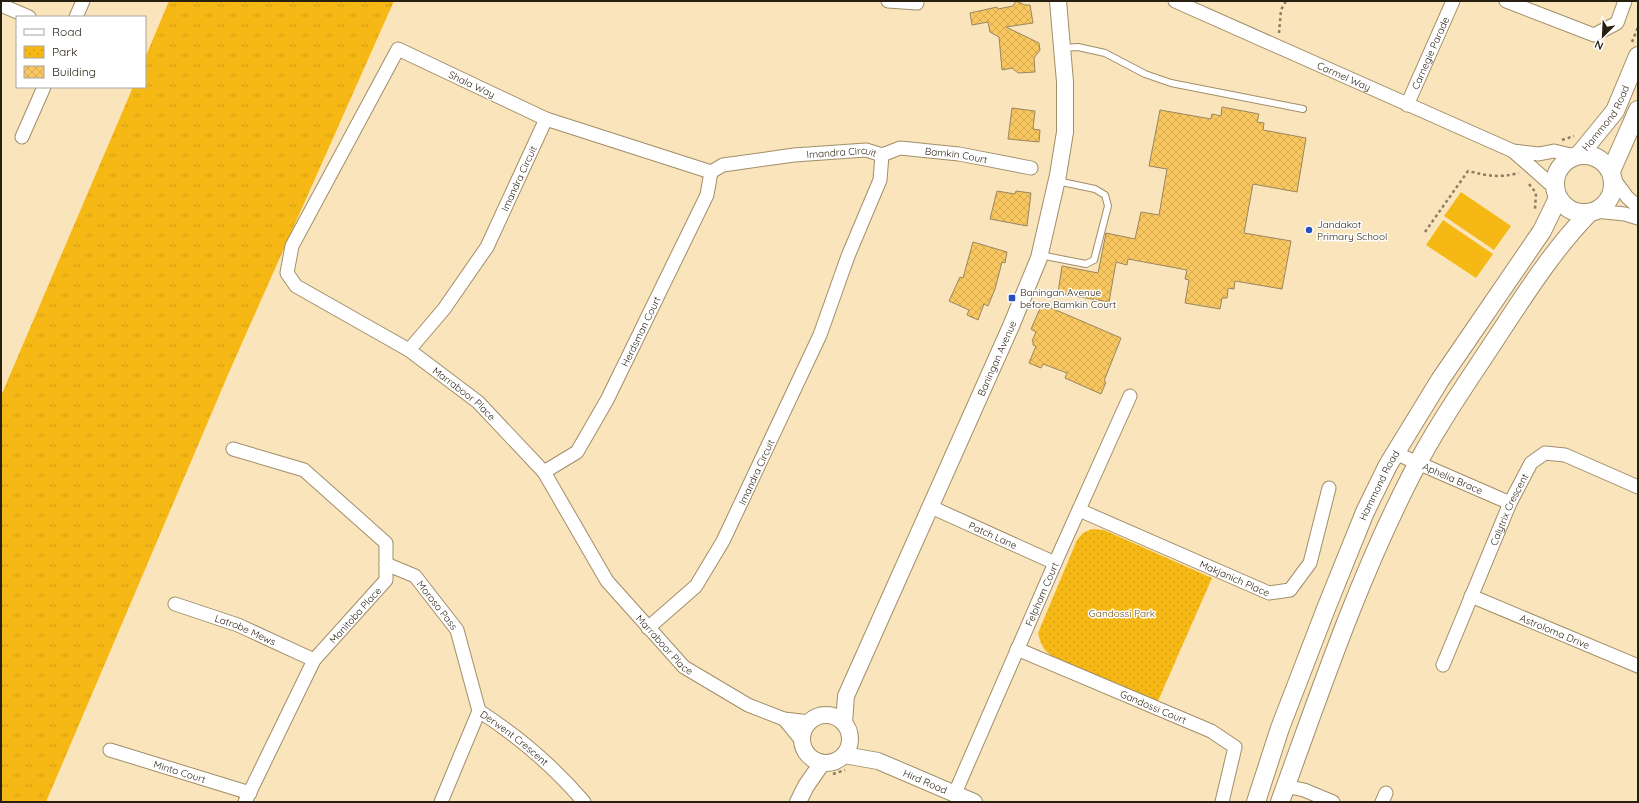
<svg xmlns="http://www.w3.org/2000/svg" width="1639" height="803" font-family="Quicksand,sans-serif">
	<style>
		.grass { fill: url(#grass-tufts) }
		.park { fill: url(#park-dots) }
		.garden { fill: #f6b815 }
		.building { fill: url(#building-cross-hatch); stroke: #998660 }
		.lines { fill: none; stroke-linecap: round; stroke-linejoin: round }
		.service-casing { stroke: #a18e68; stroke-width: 8 }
		.minor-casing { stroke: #a18e68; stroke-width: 15 }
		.tertiary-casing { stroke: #a18e68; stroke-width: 18 }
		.secondary-casing { stroke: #a18e68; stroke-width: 20 }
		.path { stroke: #8d7e63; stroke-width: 2.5; stroke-dasharray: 3 3; stroke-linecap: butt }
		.service { stroke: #fff; stroke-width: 6 }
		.minor { stroke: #fff; stroke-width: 13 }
		.tertiary { stroke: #fff; stroke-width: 16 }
		.secondary { stroke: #fff; stroke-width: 18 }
		.poi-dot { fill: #2352c0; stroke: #fff; stroke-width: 1.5 }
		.labels { text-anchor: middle; stroke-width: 3; stroke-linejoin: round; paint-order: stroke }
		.street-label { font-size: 10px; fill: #271f10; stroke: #fff }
		.poi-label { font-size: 10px; fill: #271f10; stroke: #fff; text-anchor: start }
		.park-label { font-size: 10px; fill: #6c521b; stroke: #fff }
	</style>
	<defs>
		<pattern id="grass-tufts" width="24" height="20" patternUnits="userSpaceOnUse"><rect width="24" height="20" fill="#f6b815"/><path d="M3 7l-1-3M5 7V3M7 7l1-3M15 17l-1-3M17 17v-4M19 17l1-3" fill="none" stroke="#d39e13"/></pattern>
		<pattern id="park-dots" width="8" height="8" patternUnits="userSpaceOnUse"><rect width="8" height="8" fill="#f6b815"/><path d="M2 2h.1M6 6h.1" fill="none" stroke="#d39e13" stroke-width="1.8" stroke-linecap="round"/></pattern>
		<pattern id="building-cross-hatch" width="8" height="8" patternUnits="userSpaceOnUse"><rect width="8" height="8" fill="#f9c75f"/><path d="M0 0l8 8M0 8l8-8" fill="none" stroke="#d5aa52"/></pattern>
	</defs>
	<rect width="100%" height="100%" fill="#fae4bc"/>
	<path class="grass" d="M169,1H394L230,370L46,802H1V396L133,87H145V58Z"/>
	<path class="park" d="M1092,529L1104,530L1212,578L1158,701L1057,659C1045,652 1041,647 1038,633L1077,540L1083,533Z"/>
	<path class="garden" d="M1461,192L1511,226L1494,250L1444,216Z
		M1443,220L1493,254L1476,278L1426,245Z"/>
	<path class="building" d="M1016,1L1025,5H1030L1033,23L1006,27L1039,43L1040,50L1034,58L1035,72L1018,73L1012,68L1002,70L999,37L990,32L988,22L972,25L970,13L997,7L998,9L1013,6Z
		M1222,107L1259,114L1257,122L1264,123L1263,130L1306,138L1297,192L1253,184L1244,233L1291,241L1282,289L1235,281L1234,289L1228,288L1227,298H1222L1220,309L1185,303L1189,280L1185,279L1187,270L1128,259L1127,265L1116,262L1109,302L1058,293L1062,266L1098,273L1106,233L1135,239L1141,212L1159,215L1167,169L1149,166L1160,110L1211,119L1212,114L1221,116Z
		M1012,108L1035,111L1033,129L1040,130L1039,142L1008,139Z
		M997,191L1015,194L1016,191L1031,193L1027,226L990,219Z
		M973,242L1007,252L1005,263L1002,262L995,289L988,306L984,304L978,320L967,315L969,310L949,301L960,277L963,278Z
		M1042,304L1121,338L1104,381L1106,382L1101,394L1065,378L1067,373L1043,364L1041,368L1029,363L1036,346L1033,345V342L1032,341L1036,332L1031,329Z"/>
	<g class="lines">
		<g class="service-casing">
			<path id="service" d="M1063,48L1078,47L1105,53L1145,74L1171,83L1303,109
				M1040,255L1086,264L1094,260L1108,206L1105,195L1095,189L1057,181"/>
		</g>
		<g class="minor-casing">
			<g id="minor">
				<path d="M888,1L917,3"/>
				<path id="s1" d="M1175,1L1513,151L1539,154L1554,151L1575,156"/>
				<path d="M1506,1L1594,35L1617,23L1625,1"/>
				<path d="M1,5L29,17"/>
				<path d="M76,17L83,1"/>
				<path id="s2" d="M1407,105L1453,1"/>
				<path id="s3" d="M546,119L398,49L292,246L287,273L296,286L409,350L478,402L544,472L607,581L684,667L748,705L784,719L810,722"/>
				<path d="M22,137L44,87"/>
				<path d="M1513,151L1555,188"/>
				<path id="s4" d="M882,155L900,148L959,154L1031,168"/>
				<path d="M1613,178L1627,197L1638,207"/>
				<path d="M1595,211L1625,214L1638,218"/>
				<path id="s5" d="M409,350L444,309L487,247L546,119L711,172L723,165L794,155L866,150L882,155L880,180L848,256L820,335L723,541L696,586L648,628"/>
				<path d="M233,449L304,470L386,543V580L314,660L245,802"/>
				<path id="s6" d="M1395,453L1510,503"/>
				<path id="s7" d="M544,472L577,452L607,400L707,195L711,172"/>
				<path id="s8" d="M931,507L1055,563"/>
				<path id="s9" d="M1079,510L1269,593L1290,590L1310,563L1329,488"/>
				<path id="s10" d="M386,564L415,576L457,630L479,711"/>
				<path id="s11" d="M1471,596L1638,666"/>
				<path id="s12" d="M175,604L238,625L314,660"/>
				<path id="s13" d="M1017,649L1211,731L1235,747L1222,802"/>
				<path id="s14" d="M1443,665L1510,503L1531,463L1545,453L1565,455L1638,487"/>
				<path d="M784,719L802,741"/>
				<path id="s15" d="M110,750L250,793"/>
				<path d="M1285,786L1304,790L1333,802"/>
				<path id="s16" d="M955,793L1055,563L1130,396"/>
				<path id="s17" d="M441,802L479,711C518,736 554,767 584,802"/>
				<path d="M1382,802L1386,793"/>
			</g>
		</g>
		<g class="tertiary-casing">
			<g id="tertiary">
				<circle cx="826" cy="739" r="24"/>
				<path id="s18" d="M844,723L846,696L1011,326L1039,258L1058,175L1065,132V82L1058,1"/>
				<path id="s19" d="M844,755L878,761L974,802"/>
				<path d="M798,802L806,786L822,763"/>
			</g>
		</g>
		<g class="secondary-casing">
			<g id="secondary">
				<circle cx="1584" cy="184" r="29"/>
				<path id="s20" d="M1579,155L1615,111L1638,56"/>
				<path d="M1611,171L1638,110"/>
				<path id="s21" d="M1256,802L1280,728L1327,606L1365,512L1388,465L1440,380L1542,231L1558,198"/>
				<path d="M1280,802C1320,692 1358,579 1412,474C1436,427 1466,384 1495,340C1524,296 1552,251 1589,213"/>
			</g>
		</g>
		<path class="path" d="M1279,33L1281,10L1286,1
			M1632,42L1638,27
			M1562,140L1574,136
			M1529,184L1536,193L1535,209
			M1425,232L1468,171C1488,176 1499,178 1519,173
			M833,774L845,770"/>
		<use href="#service" class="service"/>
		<use href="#minor" class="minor"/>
		<use href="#tertiary" class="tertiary"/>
		<use href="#secondary" class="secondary"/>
	</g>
	<g class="poi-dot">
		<circle cx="1309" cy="230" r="4"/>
		<rect x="1008" y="294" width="8" height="8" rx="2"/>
	</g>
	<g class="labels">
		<g class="street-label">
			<text dy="4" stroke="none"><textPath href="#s2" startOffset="57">Carnegie Parade</textPath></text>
			<text dy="4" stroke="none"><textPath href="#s1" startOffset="185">Carmel Way</textPath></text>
			<text transform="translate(472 84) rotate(25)" y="4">Shala Way</text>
			<text dy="4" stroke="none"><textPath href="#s20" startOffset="46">Hammond Road</textPath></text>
			<text dy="4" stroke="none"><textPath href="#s5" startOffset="577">Imandra Circuit</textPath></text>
			<text dy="4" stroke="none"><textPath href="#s4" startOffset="76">Bamkin Court</textPath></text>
			<text dy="4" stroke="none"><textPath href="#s5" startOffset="205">Imandra Circuit</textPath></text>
			<text dy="4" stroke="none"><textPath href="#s7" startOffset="175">Herdsman Court</textPath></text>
			<text dy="4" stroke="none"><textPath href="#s18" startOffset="397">Baningan Avenue</textPath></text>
			<text dy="4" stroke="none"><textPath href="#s3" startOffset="631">Marraboor Place</textPath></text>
			<text transform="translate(756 472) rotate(-65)" y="4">Imandra Circuit</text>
			<text dy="4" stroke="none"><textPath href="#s6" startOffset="63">Aphelia Brace</textPath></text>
			<text dy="4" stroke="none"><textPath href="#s21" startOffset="340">Hammond Road</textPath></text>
			<text dy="4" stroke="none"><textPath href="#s14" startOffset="169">Calytrix Crescent</textPath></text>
			<text dy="4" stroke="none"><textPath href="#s8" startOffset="68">Patch Lane</textPath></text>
			<text dy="4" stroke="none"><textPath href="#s9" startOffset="170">Makjanich Place</textPath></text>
			<text dy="4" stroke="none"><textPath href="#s16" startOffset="217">Felpham Court</textPath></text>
			<text dy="4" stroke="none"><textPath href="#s10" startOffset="68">Moroso Pass</textPath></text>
			<text transform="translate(355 615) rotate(-48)" y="4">Manitoba Place</text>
			<text dy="4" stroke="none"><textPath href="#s12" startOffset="75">Latrobe Mews</textPath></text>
			<text dy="4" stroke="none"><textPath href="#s11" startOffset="91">Astroloma Drive</textPath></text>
			<text dy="4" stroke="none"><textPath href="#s3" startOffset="955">Marraboor Place</textPath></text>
			<text dy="4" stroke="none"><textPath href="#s13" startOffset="148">Gandossi Court</textPath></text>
			<text dy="4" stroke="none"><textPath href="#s17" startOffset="143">Derwent Crescent</textPath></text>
			<text dy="4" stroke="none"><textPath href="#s15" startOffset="73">Minto Court</textPath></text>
			<text dy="4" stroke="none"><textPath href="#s19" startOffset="86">Hird Road</textPath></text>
		</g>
		<g class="poi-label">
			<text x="1317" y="228">Jandakot<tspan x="1317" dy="12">Primary School</tspan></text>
			<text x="1020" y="296">Baningan Avenue<tspan x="1020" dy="12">before Bamkin Court</tspan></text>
		</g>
		<g class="park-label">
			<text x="1122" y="617">Gandossi Park</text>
		</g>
	</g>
	<rect width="1639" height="803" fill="none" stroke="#271f10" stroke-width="4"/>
	<rect x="16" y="16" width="130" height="72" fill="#ffffff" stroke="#a9a59f"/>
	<rect x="24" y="29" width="20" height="6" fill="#ffffff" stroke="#a9a59f"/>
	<text x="52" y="36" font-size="12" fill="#271f10">Road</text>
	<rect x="24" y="46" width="20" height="12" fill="url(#park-dots)" stroke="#a9a59f"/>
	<text x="52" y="56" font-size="12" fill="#271f10">Park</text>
	<rect x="24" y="66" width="20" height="12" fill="url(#building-cross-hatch)" stroke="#a9a59f"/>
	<text x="52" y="76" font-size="12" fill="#271f10">Building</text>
	<g transform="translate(1603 36) rotate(204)" stroke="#ffffff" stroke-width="3" paint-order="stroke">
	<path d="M0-3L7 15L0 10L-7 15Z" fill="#271f10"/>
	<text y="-6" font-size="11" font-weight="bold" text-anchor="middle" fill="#271f10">N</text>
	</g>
</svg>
